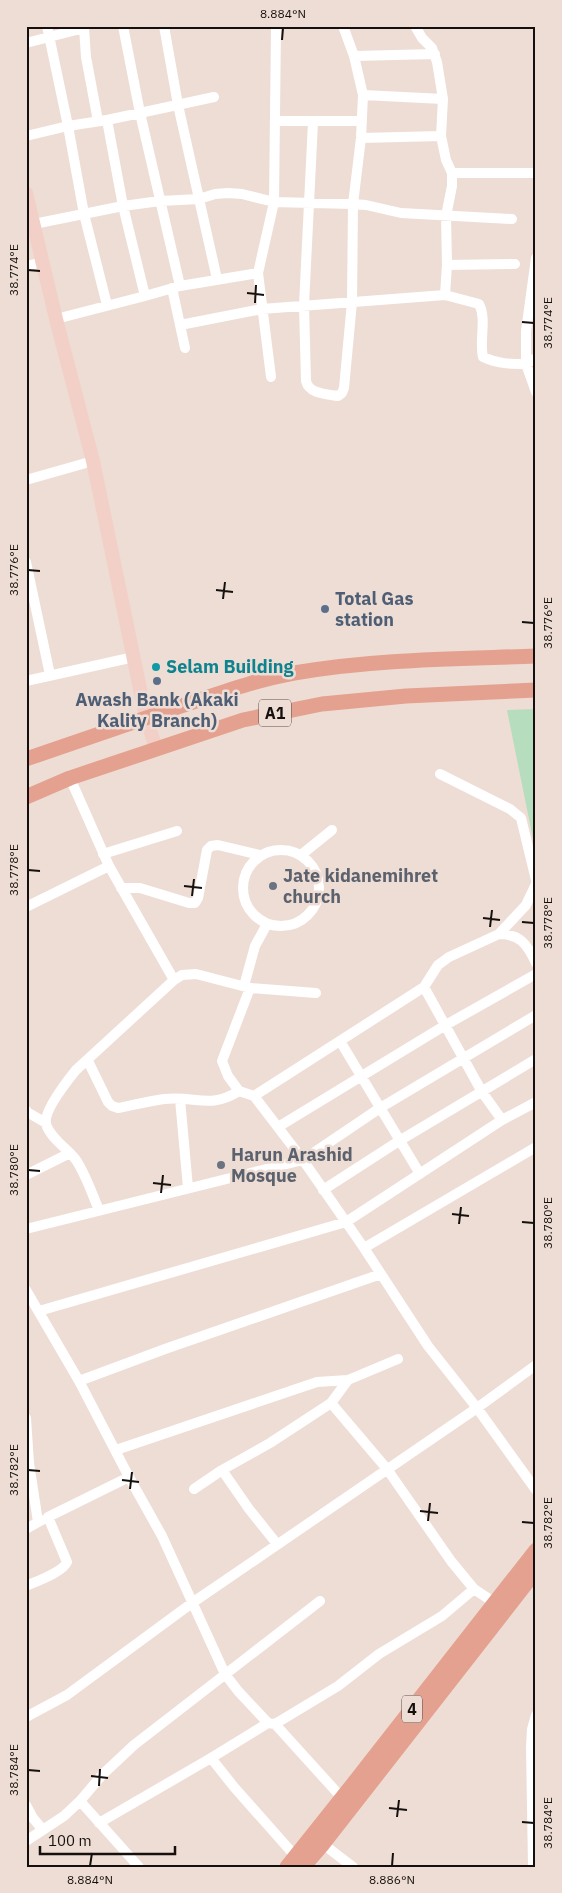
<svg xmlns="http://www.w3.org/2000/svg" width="562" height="1893" font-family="'IBM Plex Sans',sans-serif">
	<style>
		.green { fill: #b6ddbd }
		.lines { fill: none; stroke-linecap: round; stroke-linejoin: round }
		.street { stroke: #fff; stroke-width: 10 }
		.secondary { stroke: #f2d0c7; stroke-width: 14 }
		.primary { stroke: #e5a18f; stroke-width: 15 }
		.ticks { fill: none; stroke: #15100d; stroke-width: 2 }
		.service-dot { fill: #5c6f8a; stroke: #eeddd4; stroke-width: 2 }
		.culture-dot { fill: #0f9aa8; stroke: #eeddd4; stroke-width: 2 }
		.worship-dot { fill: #6b7280; stroke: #eeddd4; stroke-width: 2 }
		.labels { text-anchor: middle; stroke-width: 5; stroke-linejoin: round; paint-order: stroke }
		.shield { fill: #eeddd4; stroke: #564e49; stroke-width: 1 }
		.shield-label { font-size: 16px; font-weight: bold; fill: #15100d }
		.service-label { font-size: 18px; font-weight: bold; fill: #4e5e75; stroke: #eeddd4; text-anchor: start }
		.culture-label { font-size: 18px; font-weight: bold; fill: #0d838f; stroke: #eeddd4; text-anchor: start }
		.worship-label { font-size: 18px; font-weight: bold; fill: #5b616d; stroke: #eeddd4; text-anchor: start }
		.neatline { fill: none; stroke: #15100d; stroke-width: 2 }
		.ticks-label { font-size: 12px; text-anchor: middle; fill: #15100d }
	</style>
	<rect width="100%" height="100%" fill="#eeddd4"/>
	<path class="green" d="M536,709V854L507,710Z"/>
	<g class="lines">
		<path class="street" d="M47,26L68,126L84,214L107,305
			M164,26L178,105L217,279
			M415,26L422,38L432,48L437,62L443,99L441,136L446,160L452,173
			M26,43L84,28L86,57L98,121
			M354,56L435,54
			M363,95L443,99
			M107,120L140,113L123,26
			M275,121H362
			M313,122L304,305L306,381C309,394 326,394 338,396L342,393L344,388L352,302L353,204L361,138L363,95L354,56L343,26
			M26,136L68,126L107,120L123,206L160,201L199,199L215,194L228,193L242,194L274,202L353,204L366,205L401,213L512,219
			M361,138L441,136
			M536,173H452V186L446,216L447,265L445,295L479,304C487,319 479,340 483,357C498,364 510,364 526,364V331L536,258
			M34,224L123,206L145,296L56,319
			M447,265L515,264
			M26,266L43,262
			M180,286L140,113L214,97
			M172,288L185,348
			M145,296L180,286L258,273
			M180,325L262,309L445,295
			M536,358L526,364L536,392
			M271,377L258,273L274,202L276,26
			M26,480L93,461
			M26,562L50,675
			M26,681L134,657
			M440,774L510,809L521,818L536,880
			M70,778L109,866L174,980L76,1070C68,1080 43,1111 46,1124C50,1138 68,1149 76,1160C86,1175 92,1194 99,1210
			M243 888a38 38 0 1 1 76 0a38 38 0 1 1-76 0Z
			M103,854L177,831
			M301,855L332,830
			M121,888H140L189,903H195L198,898L207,850L211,846L218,845L260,855
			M26,907L109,866
			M499,934C520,934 527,944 536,963
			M174,980L182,975L196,974L250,988L316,993
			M244,986L255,946L267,924
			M424,987L482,1092L502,1120
			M250,988L222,1061L228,1076L239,1091L254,1096L303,1160L364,1248L428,1346L477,1408L536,1490
			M340,1041L420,1174
			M88,1061L108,1102L112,1106L118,1108C133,1105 149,1101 164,1099C195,1095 209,1110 239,1091
			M254,1096L424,987L438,965L449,957L499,934L526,905L536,884
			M180,1099L188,1188
			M26,1110L27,1112L46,1123
			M278,1127L444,1026L536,974
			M26,1175L70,1153
			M323,1190L399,1141L536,1059
			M26,1229L303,1160L380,1108L536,1015
			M364,1248L536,1147
			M26,1290L79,1381L129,1477L162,1536L225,1674L238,1691L268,1723L275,1724L342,1798
			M39,1311L346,1222L502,1120L536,1102
			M348,1380L331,1403L387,1469L451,1561L474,1589L495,1603
			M79,1381L165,1349L381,1274
			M26,1418L29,1463L38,1522
			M116,1450L317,1382L348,1380L398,1359
			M194,1489L222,1470
			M26,1529L42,1520
			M277,1544L249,1509L222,1470L270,1443L331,1403
			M26,1586C37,1581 63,1572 67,1562L48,1517L129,1477
			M26,1717L67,1695L192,1603L477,1408L536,1365
			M275,1724L338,1686L379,1654L442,1616L474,1589
			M211,1758L234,1787L296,1857
			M80,1801L139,1867
			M26,1805L33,1818L43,1830
			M99,1823L211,1758L268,1723
			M26,1841L64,1816L80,1801L102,1775L134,1745L320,1601
			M323,1844L353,1867
			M533,1867L531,1747L532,1729L536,1715"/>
		<path class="secondary" d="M26,193L56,319L93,461L146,718L156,748"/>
		<path class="primary" d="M26,759C78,741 129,724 181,706C218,694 255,680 294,673C373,659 455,659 536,656
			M26,797L70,778L243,720L322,704L406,696L536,690
			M287,1867L357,1779L536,1550
			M303,1867L323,1844L536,1571"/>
	</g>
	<path class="ticks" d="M282,40L283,28M28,270L40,271M247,293L264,295M255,303L256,285M522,322L534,323M28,570L40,571M216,590L233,592M223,599L225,582M522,622L534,623M28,870L40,871M184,886L202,888M192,896L194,879M483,918L500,920M522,922L534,923M490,927L492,910M28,1170L40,1171M153,1183L171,1185M161,1193L163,1175M452,1214L469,1216M522,1222L534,1223M459,1224L461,1207M28,1470L40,1471M122,1480L139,1482M130,1489L132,1472M420,1511L438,1513M428,1521L430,1503M522,1522L534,1523M28,1770L40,1771M91,1776L108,1778M99,1786L100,1769M389,1808L407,1810M397,1817L399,1800M522,1822L534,1823M90,1866L92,1853M392,1866L393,1853"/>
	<g class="service-dot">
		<circle cx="325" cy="609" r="5"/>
		<circle cx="157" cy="681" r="5"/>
	</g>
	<circle class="culture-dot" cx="156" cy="667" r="5"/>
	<g class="worship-dot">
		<circle cx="273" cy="886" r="5"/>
		<circle cx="221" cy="1165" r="5"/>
	</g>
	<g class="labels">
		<g class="shield">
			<rect x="259" y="699.5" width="32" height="27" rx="4"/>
			<rect x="402" y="1695.5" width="20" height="27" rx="4"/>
		</g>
		<g class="shield-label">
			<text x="275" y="719">A1</text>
			<text x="412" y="1715">4</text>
		</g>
		<g class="service-label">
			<text x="335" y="605">Total Gas<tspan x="335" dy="21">station</tspan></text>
			<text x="157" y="706" text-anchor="middle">Awash Bank (Akaki<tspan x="157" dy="21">Kality Branch)</tspan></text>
		</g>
		<g class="culture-label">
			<text x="166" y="673">Selam Building</text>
		</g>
		<g class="worship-label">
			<text x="283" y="882">Jate kidanemihret<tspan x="283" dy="21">church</tspan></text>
			<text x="231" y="1161">Harun Arashid<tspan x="231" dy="21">Mosque</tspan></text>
		</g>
	</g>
	<rect width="562" height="1893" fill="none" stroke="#eeddd4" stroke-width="55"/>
	<path d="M40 1846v8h135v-8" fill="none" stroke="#15100d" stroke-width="2.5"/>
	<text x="48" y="1846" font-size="15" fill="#15100d" stroke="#eeddd4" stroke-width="4" paint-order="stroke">100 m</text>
	<rect x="28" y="28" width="506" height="1838" class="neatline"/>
	<g class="ticks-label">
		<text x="283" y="18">8.884°N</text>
		<text transform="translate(14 270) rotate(-90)" y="4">38.774°E</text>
		<text transform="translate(548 323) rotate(-90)" y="4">38.774°E</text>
		<text transform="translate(14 570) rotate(-90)" y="4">38.776°E</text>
		<text transform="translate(548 623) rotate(-90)" y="4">38.776°E</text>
		<text transform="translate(14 870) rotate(-90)" y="4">38.778°E</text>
		<text transform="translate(548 923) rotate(-90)" y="4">38.778°E</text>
		<text transform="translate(14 1170) rotate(-90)" y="4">38.780°E</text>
		<text transform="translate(548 1223) rotate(-90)" y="4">38.780°E</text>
		<text transform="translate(14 1470) rotate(-90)" y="4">38.782°E</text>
		<text transform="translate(548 1523) rotate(-90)" y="4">38.782°E</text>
		<text transform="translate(14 1770) rotate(-90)" y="4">38.784°E</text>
		<text transform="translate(548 1823) rotate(-90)" y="4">38.784°E</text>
		<text x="90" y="1884">8.884°N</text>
		<text x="392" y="1884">8.886°N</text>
	</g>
</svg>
